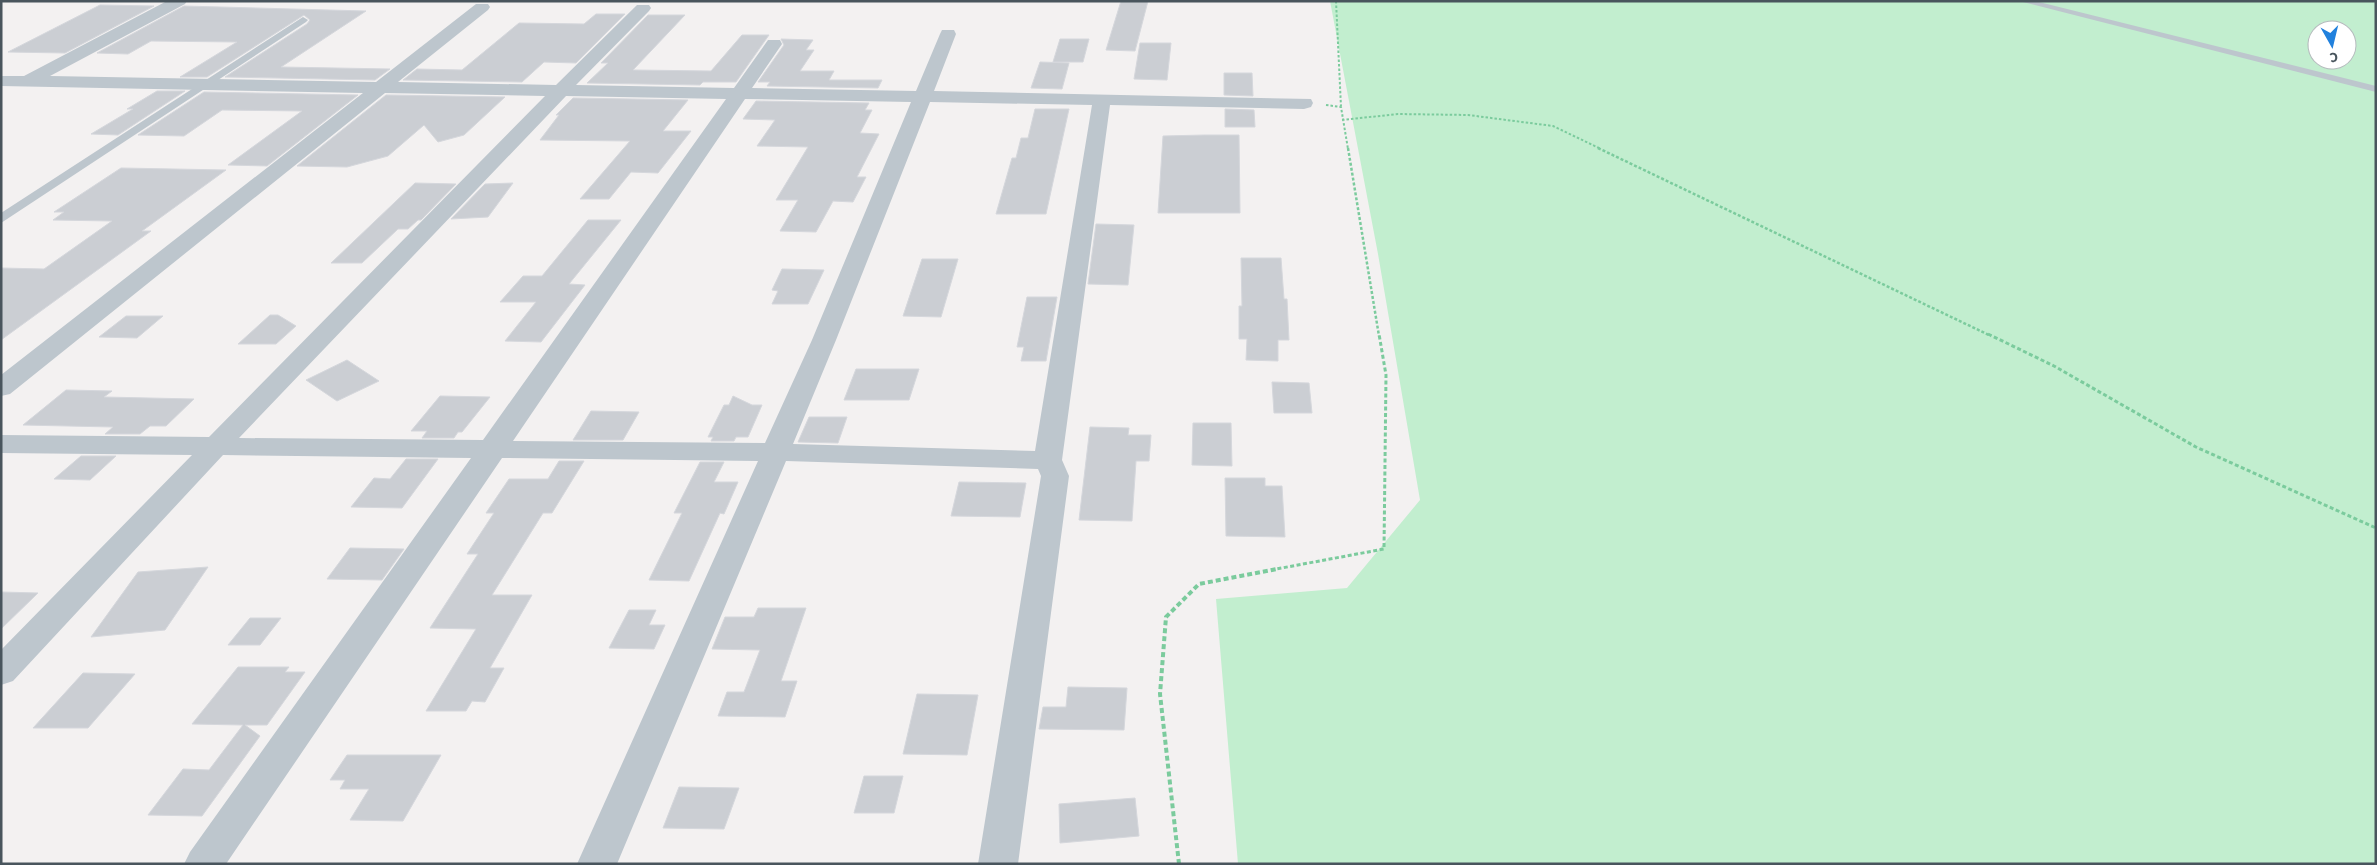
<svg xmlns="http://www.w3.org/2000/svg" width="2377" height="865" font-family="'Source Sans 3',sans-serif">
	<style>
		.green { fill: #c2eecf; fill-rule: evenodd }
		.building { fill: #cbced3; stroke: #d5d7dc }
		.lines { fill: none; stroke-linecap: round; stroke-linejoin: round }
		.path-far3 { stroke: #7bcb9d; stroke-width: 2; stroke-dasharray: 2.5 2; stroke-linecap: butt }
		.path-far2 { stroke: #7bcb9d; stroke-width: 2.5; stroke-dasharray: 3 2; stroke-linecap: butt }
		.path-far1 { stroke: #7bcb9d; stroke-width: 3; stroke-dasharray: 4 2.5; stroke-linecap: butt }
		.path { stroke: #7bcb9d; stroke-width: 4; stroke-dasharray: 5 3; stroke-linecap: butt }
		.lane { fill: #bdc6cd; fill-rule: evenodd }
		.street { fill: #bdc6cd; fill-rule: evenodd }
	</style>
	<rect width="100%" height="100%" fill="#f3f1f1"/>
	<path class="green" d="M1330,1H2376V864H1238L1216,599L1347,588L1420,500L1378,254ZM2317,30H2347V60H2317Z"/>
	<path class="building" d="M1121,1H1148L1135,51L1106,50Z
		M100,5L154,6L65,53L8,52Z
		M184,6L366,11L281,67L390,69L375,80L225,77L307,24L310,20L304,15L207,77H180L237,42L151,41L128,54L97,53Z
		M596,14H625L576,63L544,62L522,82L403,80L417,69L462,70L519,23L584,24Z
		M648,15H685L633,70L711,71L742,35H769L736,82H703L700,85L587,83L608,63H601Z
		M781,39L813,40L806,50H814L800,71H834L829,80H882L878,88L767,86L770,82H758L784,45Z
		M1060,39H1089L1083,62H1053Z
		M1140,43H1171L1167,80L1134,79Z
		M1040,62L1069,63L1062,89L1031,88Z
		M1224,73H1252L1253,96L1224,95Z
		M157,91H185L118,135L91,134L133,109H127Z
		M204,92L358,95L267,166L228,165L302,111L222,110L184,136L138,135Z
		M386,95L505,97L464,135L438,142L424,125L388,156L347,167L297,166Z
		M573,98L688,100L663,131H691L658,173L631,172L609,199H580L630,141L540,140L559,115H556Z
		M756,101L869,103L865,110H872L860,133L879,134L857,177H866L853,202L833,201L816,232L780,231L798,200H776L808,147L757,146L775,120L743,119Z
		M1035,109H1069L1046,214H996L1012,158H1016L1021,138H1028Z
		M1225,109L1254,110L1255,127H1225Z
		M1205,135H1239L1240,213H1158L1163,136Z
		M121,168L226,170L142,231H151L1,340V268L44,269L112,221L53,220L64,212H54Z
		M415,183L456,184L421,220H418L408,229H398L362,263H331Z
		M513,183L488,217L451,219L485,184Z
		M588,220H621L569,284L585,285L541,342L505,341L536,302H500L523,276H542Z
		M1096,224L1134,225L1128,285L1088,284Z
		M1241,258H1281L1284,299H1287L1289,340H1278V361L1246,360L1247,339H1239V306H1242Z
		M922,259H958L941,317L903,316Z
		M782,269L824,270L808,304H772L778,291L772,290Z
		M1027,297H1057L1046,361H1021L1024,347H1017Z
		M270,315H278L296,326L276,344H238Z
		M126,316H163L137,338L99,337Z
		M347,360L379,381L337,401L306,380Z
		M856,369H919L909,400H844Z
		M1272,382L1309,383L1312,413H1274Z
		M66,390L112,391L104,397L194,399L166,426H150L140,434H105L113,427L23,425Z
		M440,396L490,397L462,432H458L454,438H422L427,431H411Z
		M733,396L752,405H762L748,437H736L734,441H711L713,437H708L724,405H729Z
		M591,411L639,412L623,440H573Z
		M809,417H847L838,443L798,442Z
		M1193,423H1231L1232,466L1192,465Z
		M1090,427L1129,428L1128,435H1151L1149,461H1136L1132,521L1079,520Z
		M81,456H116L90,480L54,479Z
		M406,459H438L402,508L351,507L374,478L390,479Z
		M559,461H584L552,513H543L492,595H532L490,668H504L485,702L472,701L466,711H426L476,629L430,628L478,554H467L494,513H486L509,479H548Z
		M700,462H724L714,482H738L724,514L720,513L689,581L649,580L682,513H674Z
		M1225,478H1265V486H1282L1285,537L1226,536Z
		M959,482L1026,483L1020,517L951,516Z
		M350,548L404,549L382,580L327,579Z
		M208,567L165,630L91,637L138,572Z
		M1,592L38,593L1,629Z
		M758,608H806L781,681H797L785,717L718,716L727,692H744L760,650L712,649L725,617H754Z
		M629,610H656L649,625H665L654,649L609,648Z
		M250,618H281L260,645H228Z
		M238,667H289L285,672H305L267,725H245L260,736L202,816L148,815L183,769L209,770L243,725L192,724Z
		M83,673L135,674L88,728H33Z
		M1068,687L1127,688L1124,730L1039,729L1043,707H1066Z
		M917,694L978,695L967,755L903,754Z
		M347,755H441L403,821L350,820L369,789H340L345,780H330Z
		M864,776H903L894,813H854Z
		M679,787L739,788L724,829L663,828Z
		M1135,798L1139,836L1060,843L1059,804Z"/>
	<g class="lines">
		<path class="path-far3" d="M1336,1L1341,107
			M1326,105L1341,107L1348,149
			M1342,120L1398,114L1468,115L1553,126L1601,149"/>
		<path class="path-far2" d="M1348,148L1379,336
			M1598,148L1991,336"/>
		<path class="path-far1" d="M1988,334L2054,366L2196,447L2376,528
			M1271,570L1384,549L1386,375L1379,334"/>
		<path class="path" d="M1179,864L1160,694L1166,617L1199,584L1277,569"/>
		<path class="lane" d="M2019,1H2035L2376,86V92Z
			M303,17L308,20L306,22L1,223V213Z"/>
		<path class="street" d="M167,1H187L185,4L50,76L376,82L476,4H488L490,7L488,10L398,82L556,85L637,5H649L651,8L649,11L576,85L734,88L768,40H780L782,44L752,88L916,91L940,34L942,30H954L956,34L934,91L1311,99L1313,103L1311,107L1304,109L1110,105L1062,460L1069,476L1018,864H978L1041,476L1038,469L786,461L617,864H577L758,461L502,458L226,864H184L190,852L471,458L223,455L13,681L1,685V650L192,455L1,453V435L209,437L545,96L385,93L10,394L1,396V375L363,93L1,86V76H24ZM566,96L726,99L483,440L239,438ZM745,99L911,102L812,340L765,443L513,441ZM930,102L1092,105L1035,451L793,444L836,340Z"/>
	</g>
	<rect width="2377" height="865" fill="none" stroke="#49555d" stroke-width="5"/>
	<g transform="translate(2332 45) rotate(172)"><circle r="24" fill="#ffffff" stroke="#b6bbbe"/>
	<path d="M0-4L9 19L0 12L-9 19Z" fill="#2181dd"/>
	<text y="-8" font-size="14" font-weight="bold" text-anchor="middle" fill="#49555d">С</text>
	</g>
</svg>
